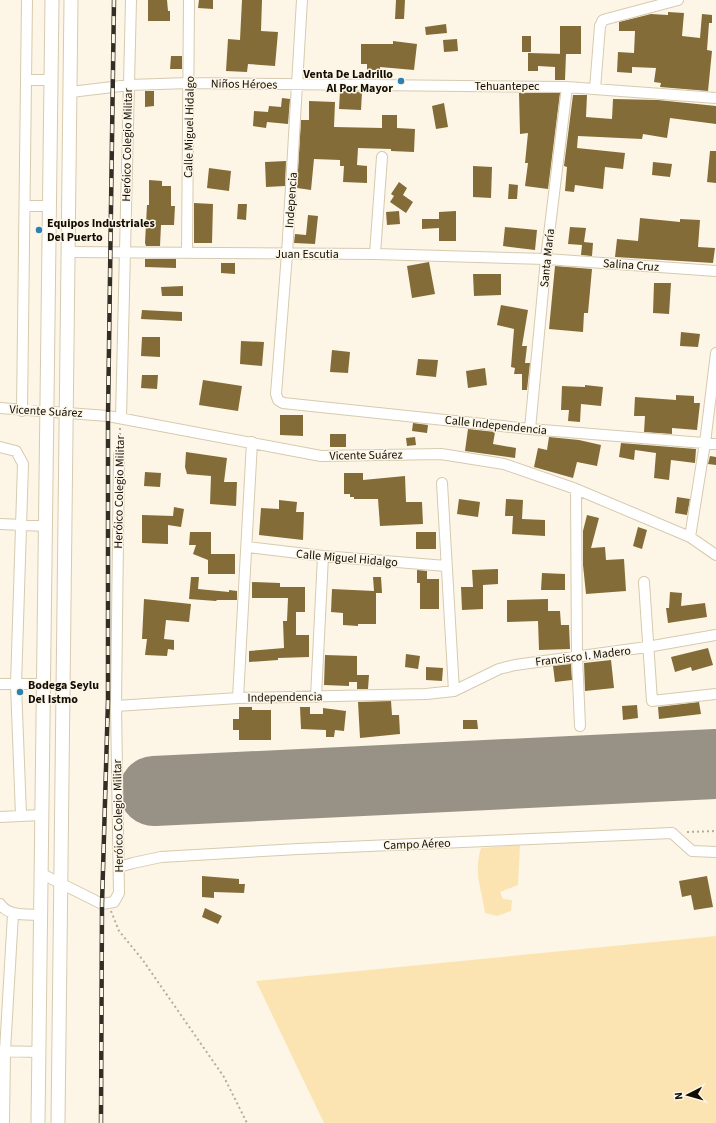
<svg xmlns="http://www.w3.org/2000/svg" width="716" height="1123" font-family="'Source Sans 3',sans-serif">
	<style>
		.green { fill: #fbe4b1 }
		.lines { fill: none; stroke-linecap: round; stroke-linejoin: round }
		.runway { stroke: #989286; stroke-width: 70 }
		.building { fill: #836c37 }
		.minor-casing { stroke: #d6cab0; stroke-width: 12 }
		.major-casing { stroke: #d6cab0; stroke-width: 15 }
		.path { stroke: #b3ad9f; stroke-width: 2; stroke-dasharray: 2 3; stroke-linecap: butt }
		.minor { stroke: #fff; stroke-width: 10 }
		.major { stroke: #fff; stroke-width: 13 }
		.rail-casing { stroke: #322e25; stroke-width: 4.5 }
		.rail { stroke: #fdf6e6; stroke-width: 3; stroke-dasharray: 9; stroke-linecap: butt }
		.poi-dot { fill: #2a82b1; stroke: #fdf6e6; stroke-width: 1.5 }
		.labels { text-anchor: middle; stroke-width: 3; stroke-linejoin: round; paint-order: stroke }
		.poi-label { font-size: 12px; font-weight: bold; fill: #110d05; stroke: #fdf6e6; text-anchor: start }
		.street-label { font-size: 12px; fill: #110d05; stroke: #fdf6e6 }
	</style>
	<rect width="100%" height="100%" fill="#fdf6e6"/>
	<path class="green" d="M520,845L518,885L500,892L503,899L512,900L511,911L497,916L485,913C482,889 473,874 481,848Z
		M716,936V1123H324L256,981Z"/>
	<g class="lines">
		<path class="runway" d="M154,791L716,764"/>
	</g>
	<path class="building" d="M148,0H167L168,11H170V21H148Z
		M199,0H213V9L198,8Z
		M242,0H262L261,31L278,32L275,66L248,64L247,72L226,71L228,39L240,40Z
		M396,0H405L404,19H395Z
		M668,12L684,13L682,36L700,38L702,14L712,15V23H709L707,50L712,51L708,91L660,87L661,83L654,82L656,68L632,67V73L617,72L618,52L634,53L635,31H619V22L651,14L668,15Z
		M446,24L447,33L426,35L425,27Z
		M560,26H581V54H560Z
		M522,36H531V52H522Z
		M457,39L458,51L444,52L443,40Z
		M393,41L417,44L414,70L380,67V70H367V64H361V44H393Z
		M528,53L566,54L565,80H555V67L538,66V71H528Z
		M171,56H182V69H170Z
		M145,91H154V106L145,107Z
		M340,91L362,92L361,110L339,109Z
		M519,93H560L548,189L525,186L528,163H525L528,133L520,134Z
		M573,95H587L586,117L612,119L613,99L658,100L716,106V124L670,118L667,138L643,134L642,139L578,136L577,148L625,153L623,169L605,167L603,189L575,185L574,192L565,191L567,167L564,166Z
		M282,98L290,99L288,124L267,122L266,128L253,126L254,111L268,112L269,106L281,107Z
		M309,101L335,102L334,127L382,128V115H397V128L415,129L414,152L391,151V149L358,148L357,165L367,166V183L343,182L344,166H340V160L314,159L311,190L297,188L301,120H309Z
		M444,103L448,127L436,129L432,106Z
		M710,151H716V183L707,182Z
		M286,161L285,186L266,187L265,162Z
		M653,162L672,164L670,177L652,175Z
		M473,166L492,167L491,198L473,197Z
		M209,168L231,171L229,191L207,188Z
		M149,180L162,181V186H171V206H175L174,225H161L160,246H146L145,243L147,205H149Z
		M399,182L407,188L403,195L413,202L406,213L390,202L394,196L391,194Z
		M509,184L518,185L517,199H508Z
		M194,203L213,204L212,243H194Z
		M238,204H247L246,220L237,219Z
		M399,211L400,224L387,225L386,212Z
		M456,211V241H439V228L422,229V219H439V212Z
		M308,215L318,216L315,244L294,243L295,234L306,235Z
		M640,218L680,222V219L700,220L698,247L715,248L713,263L615,257L617,239L638,241Z
		M505,227L537,230L535,250L503,246Z
		M570,227L586,228L584,242L593,243L592,256L581,255L582,245L568,244Z
		M145,259H176V268L145,267Z
		M429,262L435,294L412,298L407,266Z
		M221,263H235V274L221,273Z
		M555,266L592,269L588,313H584L583,332L549,329Z
		M473,274H501V295L474,296Z
		M654,283H671L669,314L653,313Z
		M183,286V296H162L161,287Z
		M501,305L528,310L522,346H527L525,363H530L527,390H522V374H514L515,368L511,367L514,329L497,325Z
		M142,310L182,312V321L141,319Z
		M681,332L700,334L698,347L680,346Z
		M142,337H160V357L141,356Z
		M241,341L264,342L262,366L240,364Z
		M332,350L350,352L348,373L330,372Z
		M418,359L438,360L436,377L416,375Z
		M485,368L487,385L468,388L466,371Z
		M142,375H158L157,389L141,388Z
		M203,380L242,386L238,411L199,405Z
		M585,385L603,387L601,406L581,404L580,422L568,421L569,410H561L562,386L585,387Z
		M676,395L694,396V403H700L697,430L672,428V434L644,432L645,416H634L635,397L676,400Z
		M280,415H303V436L280,435Z
		M413,423L428,425L427,433L412,431Z
		M468,429L495,432L493,444L516,448L515,458L465,451Z
		M330,434H346V447H330Z
		M415,437L416,445L407,446L406,438Z
		M549,437L579,440L601,445L597,466L577,462L573,478L534,467L538,448L547,450Z
		M621,443L696,449L695,463L671,460L669,480L654,478L656,453L635,450L634,460L619,457Z
		M186,452L227,458L224,482H237L236,506L210,504L211,476L187,474L185,467Z
		M710,456L716,457V465L708,464Z
		M145,472L161,473L160,487L144,486Z
		M344,473H363V480L405,476L406,502H422L423,524L380,526L378,499H354V497H350V494H344Z
		M677,497L690,499L687,515L675,513Z
		M459,499L480,502L478,517L457,514Z
		M506,499L523,500L522,519L545,520V536L512,534L513,516H505Z
		M279,500L297,502L296,512H304L303,540L259,535L261,508L279,509Z
		M174,507L184,509L181,527L168,525V544L142,543V515L173,516Z
		M587,515L599,518L591,548L605,547L606,560L624,559L626,591L586,594L583,565V531Z
		M638,527L647,530L642,549L633,546Z
		M190,532H211V554H235V574H208V560L193,554L196,545H189Z
		M416,532H436V549H416Z
		M498,569V584L483,585V609L462,610L461,587H473L472,570Z
		M417,570L427,571V579H439V609H420V583H417Z
		M542,573L565,574V590H541Z
		M191,577H199L198,589L229,592V590L237,591V600H217L216,601L189,599Z
		M373,577H381L382,593H376V624H358V626L343,625V613L331,612L332,589L374,591Z
		M252,582L280,583V587H305V612H296V635H309V657L278,658V660L249,662V651L284,648L283,621H287L288,598H252Z
		M670,592L682,593L681,606L705,603L707,617L668,623L666,608H669Z
		M144,599L191,604L189,622L166,620L164,639L174,640V650L168,649L167,656L145,655L147,639H142Z
		M548,599V611H560L561,625H569L570,649L539,650L538,621L507,622V600Z
		M708,648L713,665L692,671L691,667L675,672L671,657Z
		M406,654L420,656L418,669L405,667Z
		M325,655L357,656V675H369L368,689H357V680V682H349V686L324,685Z
		M611,660L614,688L585,691L584,663Z
		M571,664L572,680L555,682L553,666Z
		M426,667L443,668L442,681L426,680Z
		M391,701L392,715H399L400,734L360,738L358,702Z
		M699,702L701,714L659,719L658,707Z
		M637,705L638,718L623,720L622,706Z
		M239,707H252V710H271V740H239V730H233V719H239Z
		M300,707H310V714H323V708L346,711L344,731L335,730L334,737H326V730L301,729Z
		M463,720H477L478,729H463Z
		M202,876L239,879V884H245L244,893L214,892V898L202,897Z
		M707,876L713,907L694,910L691,895L682,897L679,881Z
		M205,908L222,916L218,924L202,917Z"/>
	<g class="lines">
		<g class="minor-casing">
			<path id="minor" d="M302,0L287,254L276,394L278,400L283,403L530,429L716,444
				M26,80H51
				M595,89L600,26L603,20L678,0
				M71,92L129,85L189,83L567,87L716,98
				M25,206H50
				M68,252L375,254L546,259L716,271
				M187,253L189,0
				M375,254L382,157
				M0,408L108,416L321,456L441,454L504,464L576,489L690,537L716,555
				M22,411L27,0
				M121,418L131,0
				M530,429L546,259L567,87
				M0,447L16,451L23,464L16,685L21,815
				M442,483L454,691
				M576,489L577,656L580,726
				M0,524L46,526
				M690,537L705,443L716,353
				M247,547L323,556L446,566
				M644,582L652,701L716,694
				M0,684H43
				M316,697L323,556
				M238,698L252,442
				M116,706L238,698L426,694L454,691L499,669L515,665L647,647L716,635
				M0,817L41,815
				M119,867L133,863L161,857L298,849L672,833L692,851L716,852
				M40,873L102,904L114,902L119,893L116,706L119,455
				M0,904C9,917 27,914 41,915
				M0,1051L38,1052
				M4,1123L5,1051L13,914"/>
		</g>
		<g class="major-casing">
			<path id="major" d="M38,1123L52,0
				M58,1123L71,0"/>
		</g>
		<path class="path" d="M120,445V427
			M687,832L716,831
			M111,911L119,931L142,959L224,1077L247,1123"/>
		<use href="#minor" class="minor"/>
		<use href="#major" class="major"/>
		<g class="rail-casing">
			<path id="rail" d="M101,1123L102,904L108,700V416L114,0"/>
		</g>
		<use href="#rail" class="rail"/>
	</g>
	<g class="poi-dot">
		<circle cx="401" cy="81" r="4"/>
		<circle cx="39" cy="230" r="4"/>
		<circle cx="20" cy="692" r="4"/>
	</g>
	<g class="labels">
		<g class="poi-label">
			<text x="393" y="78" text-anchor="end">Venta De Ladrillo<tspan x="393" dy="14">Al Por Mayor</tspan></text>
			<text x="47" y="227">Equipos Industriales<tspan x="47" dy="14">Del Puerto</tspan></text>
			<text x="28" y="689">Bodega Seylu<tspan x="28" dy="14">Del Istmo</tspan></text>
		</g>
		<g class="street-label">
			<text transform="translate(244 84) rotate(1)" y="4">Niños Héroes</text>
			<text x="507" y="90">Tehuantepec</text>
			<text transform="translate(189 127) rotate(-89)" y="4">Calle Miguel Hidalgo</text>
			<text transform="translate(127 145) rotate(-89)" y="4">Heróico Colegio Militar</text>
			<text transform="translate(291 200) rotate(-86)" y="4">Indepencia</text>
			<text x="307" y="258">Juan Escutia</text>
			<text transform="translate(547 258) rotate(-84)" y="4">Santa María</text>
			<text transform="translate(631 265) rotate(4)" y="4">Salina Cruz</text>
			<text transform="translate(46 411) rotate(3)" y="4">Vicente Suárez</text>
			<text transform="translate(496 425) rotate(6)" y="4">Calle Independencia</text>
			<text transform="translate(366 455) rotate(-1)" y="4">Vicente Suárez</text>
			<text transform="translate(119 492) rotate(-89)" y="4">Heróico Colegio Militar</text>
			<text transform="translate(347 558) rotate(5)" y="4">Calle Miguel Hidalgo</text>
			<text transform="translate(583 656) rotate(-7)" y="4">Francisco I. Madero</text>
			<text transform="translate(285 697) rotate(-1)" y="4">Independencia</text>
			<text transform="translate(118 816) rotate(-91)" y="4">Heróico Colegio Militar</text>
			<text transform="translate(417 844) rotate(-2)" y="4">Campo Aéreo</text>
		</g>
	</g>
	<g transform="translate(688 1095) rotate(264)" stroke="#fdf6e6" stroke-width="3" paint-order="stroke">
	<path d="M0-3L7 15L0 10L-7 15Z" fill="#110d05"/>
	<text y="-6" font-size="11" font-weight="bold" text-anchor="middle" fill="#110d05">N</text>
	</g>
</svg>
